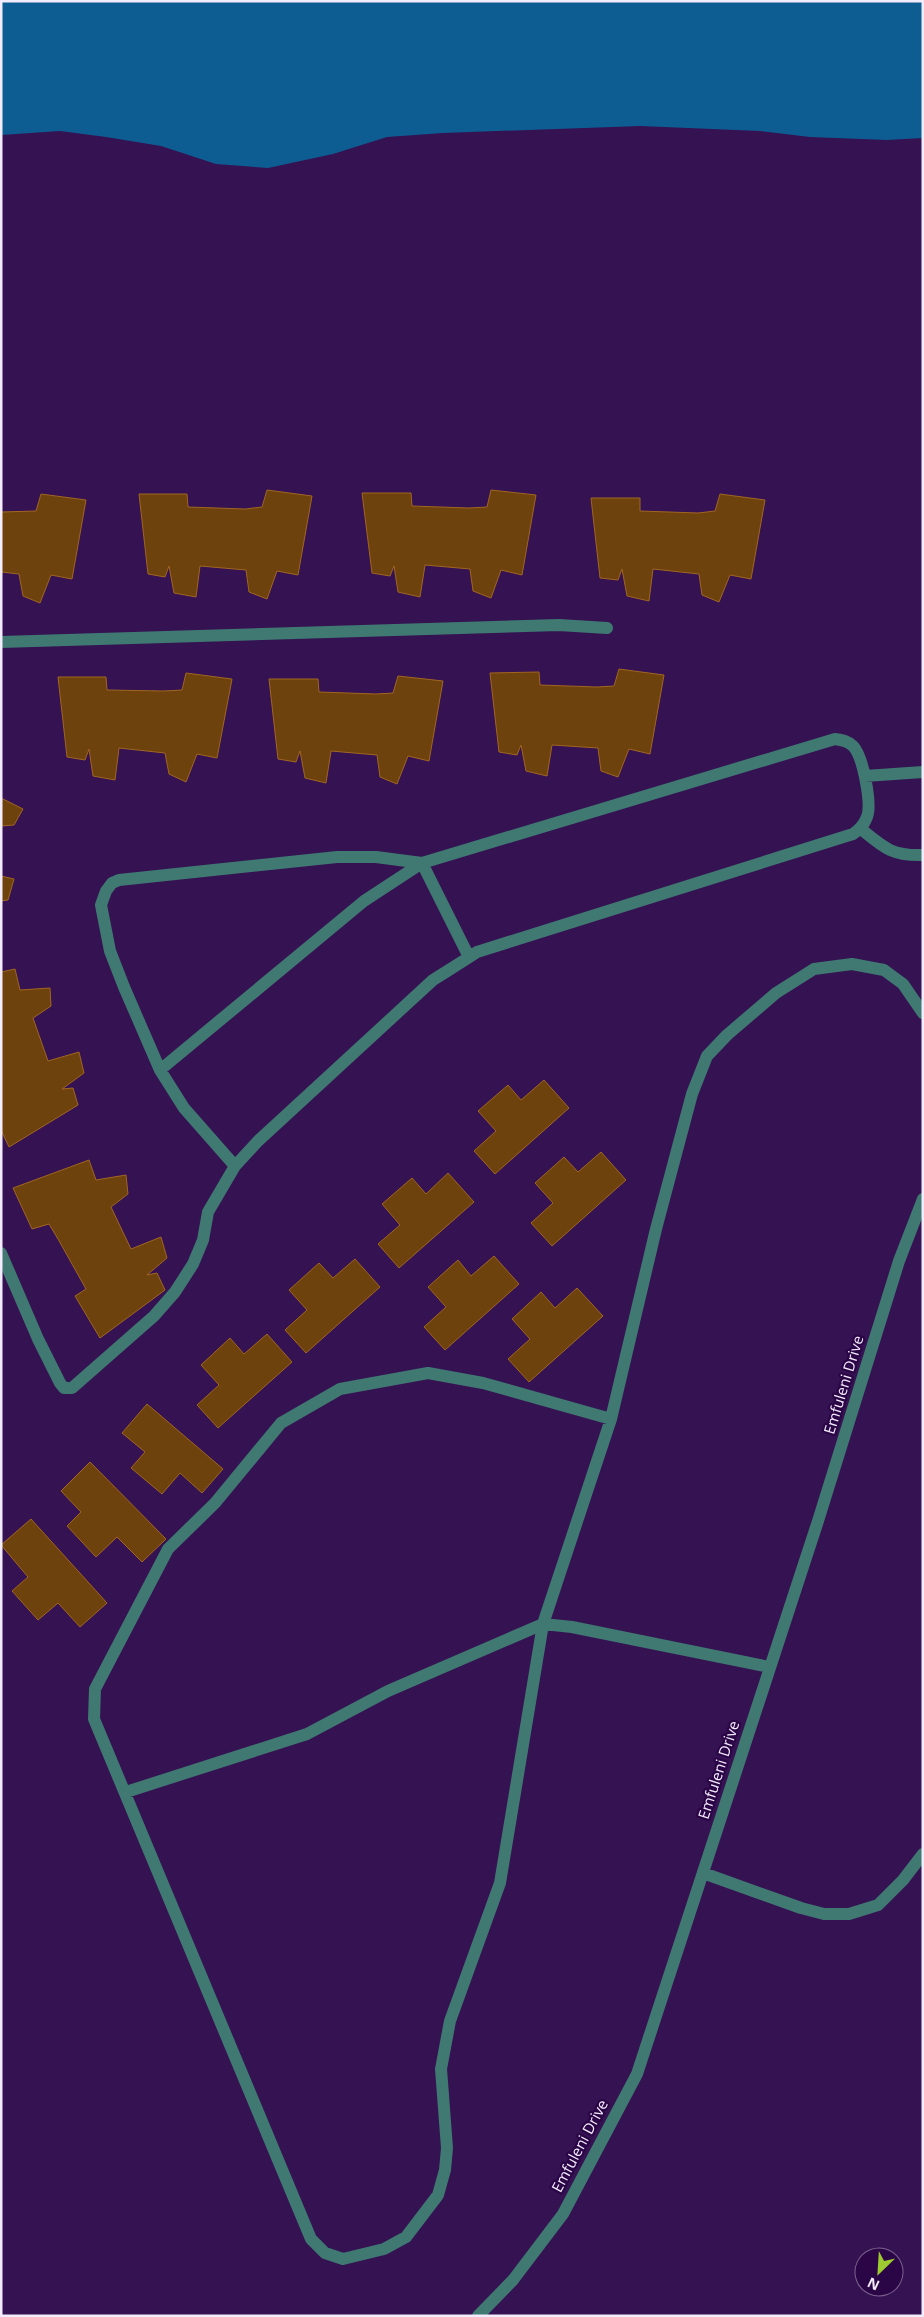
<svg xmlns="http://www.w3.org/2000/svg" width="924" height="2317" font-family="'Open Sans',sans-serif">
	<style>
		.water { fill: #0e5d92 }
		.building { fill: #6e420c; stroke: #a06622 }
		.lines { fill: none; stroke-linecap: round; stroke-linejoin: round }
		.minor { stroke: #3f7972; stroke-width: 12 }
		.labels { text-anchor: middle; stroke-width: 4.5; stroke-linejoin: round; paint-order: stroke }
		.street-label { font-size: 15px; fill: #f3ecfc; stroke: #2b0646 }
	</style>
	<rect width="100%" height="100%" fill="#351252"/>
	<path class="water" d="M1,1H923V138L887,140L810,137L760,131L640,126L443,133L387,137L333,154L268,168L216,164L161,146L106,137L60,131L1,135Z"/>
	<path class="building" d="M267,490L312,496L298,575L277,571L267,599L249,592L246,570L200,566L196,597L174,593L169,566L165,577L148,574L139,494H187L188,507L245,509L262,507Z
		M491,490L536,495L522,575L501,570L491,598L473,591L470,569L425,565L420,597L398,592L394,566L390,576L372,573L362,493H411L412,506L469,508L487,507Z
		M41,494L86,500L72,579L51,575L40,603L23,596L19,574L1,572V512L36,511Z
		M720,494L765,500L751,579L730,575L719,602L702,595L699,574L653,569L649,601L627,596L622,569L618,580L600,578L591,498H640V511L698,513L715,511Z
		M619,669L664,675L650,754L629,749L618,777L601,771L598,748L552,745L547,776L526,771L521,745L517,755L499,752L490,673L539,672L540,685L597,687L614,686Z
		M186,673L232,679L217,758L197,754L186,782L169,774L165,753L119,748L115,780L93,776L89,749L85,760L67,757L58,677H106L107,690L164,691L182,690Z
		M398,676L443,681L429,761L408,756L397,784L380,777L377,755L331,751L326,783L305,778L300,751L296,762L278,759L269,679H318L319,692L376,694L393,693Z
		M1,798L23,809L14,825L1,826Z
		M1,876L14,879L8,900L1,901Z
		M15,969L20,990L50,988L51,1006L33,1018L48,1061L79,1052L84,1073L62,1089L73,1088L78,1105L9,1147L1,1130V972Z
		M544,1080L569,1108L495,1174L474,1151L496,1131L478,1111L508,1085L521,1100Z
		M601,1152L626,1180L552,1246L531,1223L553,1203L535,1183L564,1157L578,1172Z
		M89,1160L96,1180L126,1175L128,1194L111,1207L131,1249L161,1237L167,1258L147,1275L157,1273L165,1290L100,1338L75,1296L86,1289L58,1239L49,1224L32,1229L13,1188Z
		M448,1173L474,1202L399,1268L378,1244L400,1225L382,1204L412,1178L426,1194Z
		M494,1256L519,1284L445,1350L424,1327L446,1307L428,1287L458,1260L471,1276Z
		M355,1259L380,1287L306,1353L285,1330L307,1310L289,1290L319,1263L333,1278Z
		M577,1288L603,1316L529,1382L508,1359L530,1339L512,1319L541,1292L555,1308Z
		M267,1334L292,1362L218,1428L197,1405L219,1385L201,1365L230,1338L244,1354Z
		M147,1404L223,1469L202,1493L180,1473L162,1494L131,1468L145,1452L122,1433Z
		M90,1462L166,1539L142,1562L117,1537L96,1557L67,1526L81,1512L61,1491Z
		M31,1519L107,1603L80,1627L58,1603L38,1620L12,1591L28,1577L1,1545Z"/>
	<g class="lines">
		<path class="minor" d="M1,642L559,625L607,628
			M865,776L923,772
			M861,829C884,848 892,856 923,855
			M160,1070L364,901L422,863L835,739C842,740 848,741 853,746C863,756 872,804 867,817C864,825 859,830 853,834L477,952C462,962 447,971 433,980L258,1141L235,1166L184,1108L160,1070L124,987L110,951L101,905L106,891L112,883L119,880L337,857H376L422,863L469,957
			M1,1253L38,1339L60,1383L64,1388H72L154,1316L175,1292L193,1264L203,1240L208,1212L235,1166
			M611,1419L483,1383L428,1373L340,1389L281,1423L215,1503L168,1549L95,1689L94,1719L311,2239L325,2253L343,2259L384,2249L406,2237L438,2195L445,2170L447,2148L441,2069L450,2021L500,1883L543,1624L611,1419L656,1229L692,1094L707,1056L727,1035L776,993L814,969L852,964L884,970L903,984L923,1013
			M126,1792L307,1734L388,1691L543,1624L572,1627L769,1667
			M703,1873L801,1908L824,1914H849L878,1905L903,1880L923,1854
			M478,2316L513,2280L563,2214L637,2074L818,1521L899,1261L923,1199"/>
	</g>
	<g class="labels">
		<g class="street-label">
			<text transform="translate(844 1385) rotate(-73)" y="5">Emfuleni Drive</text>
			<text transform="translate(719 1770) rotate(-72)" y="5">Emfuleni Drive</text>
			<text transform="translate(580 2146) rotate(-62)" y="5">Emfuleni Drive</text>
		</g>
	</g>
	<rect width="924" height="2317" fill="none" stroke="#f3ecfc" stroke-width="5"/>
	<g transform="translate(879 2272) rotate(205)"><circle r="24" fill="#2b0646" stroke="#7b628f"/>
	<path d="M0-4L9 19L0 12L-9 19Z" fill="#9dca30"/>
	<text y="-8" font-size="14" font-weight="bold" text-anchor="middle" fill="#f3ecfc">N</text>
	</g>
</svg>
